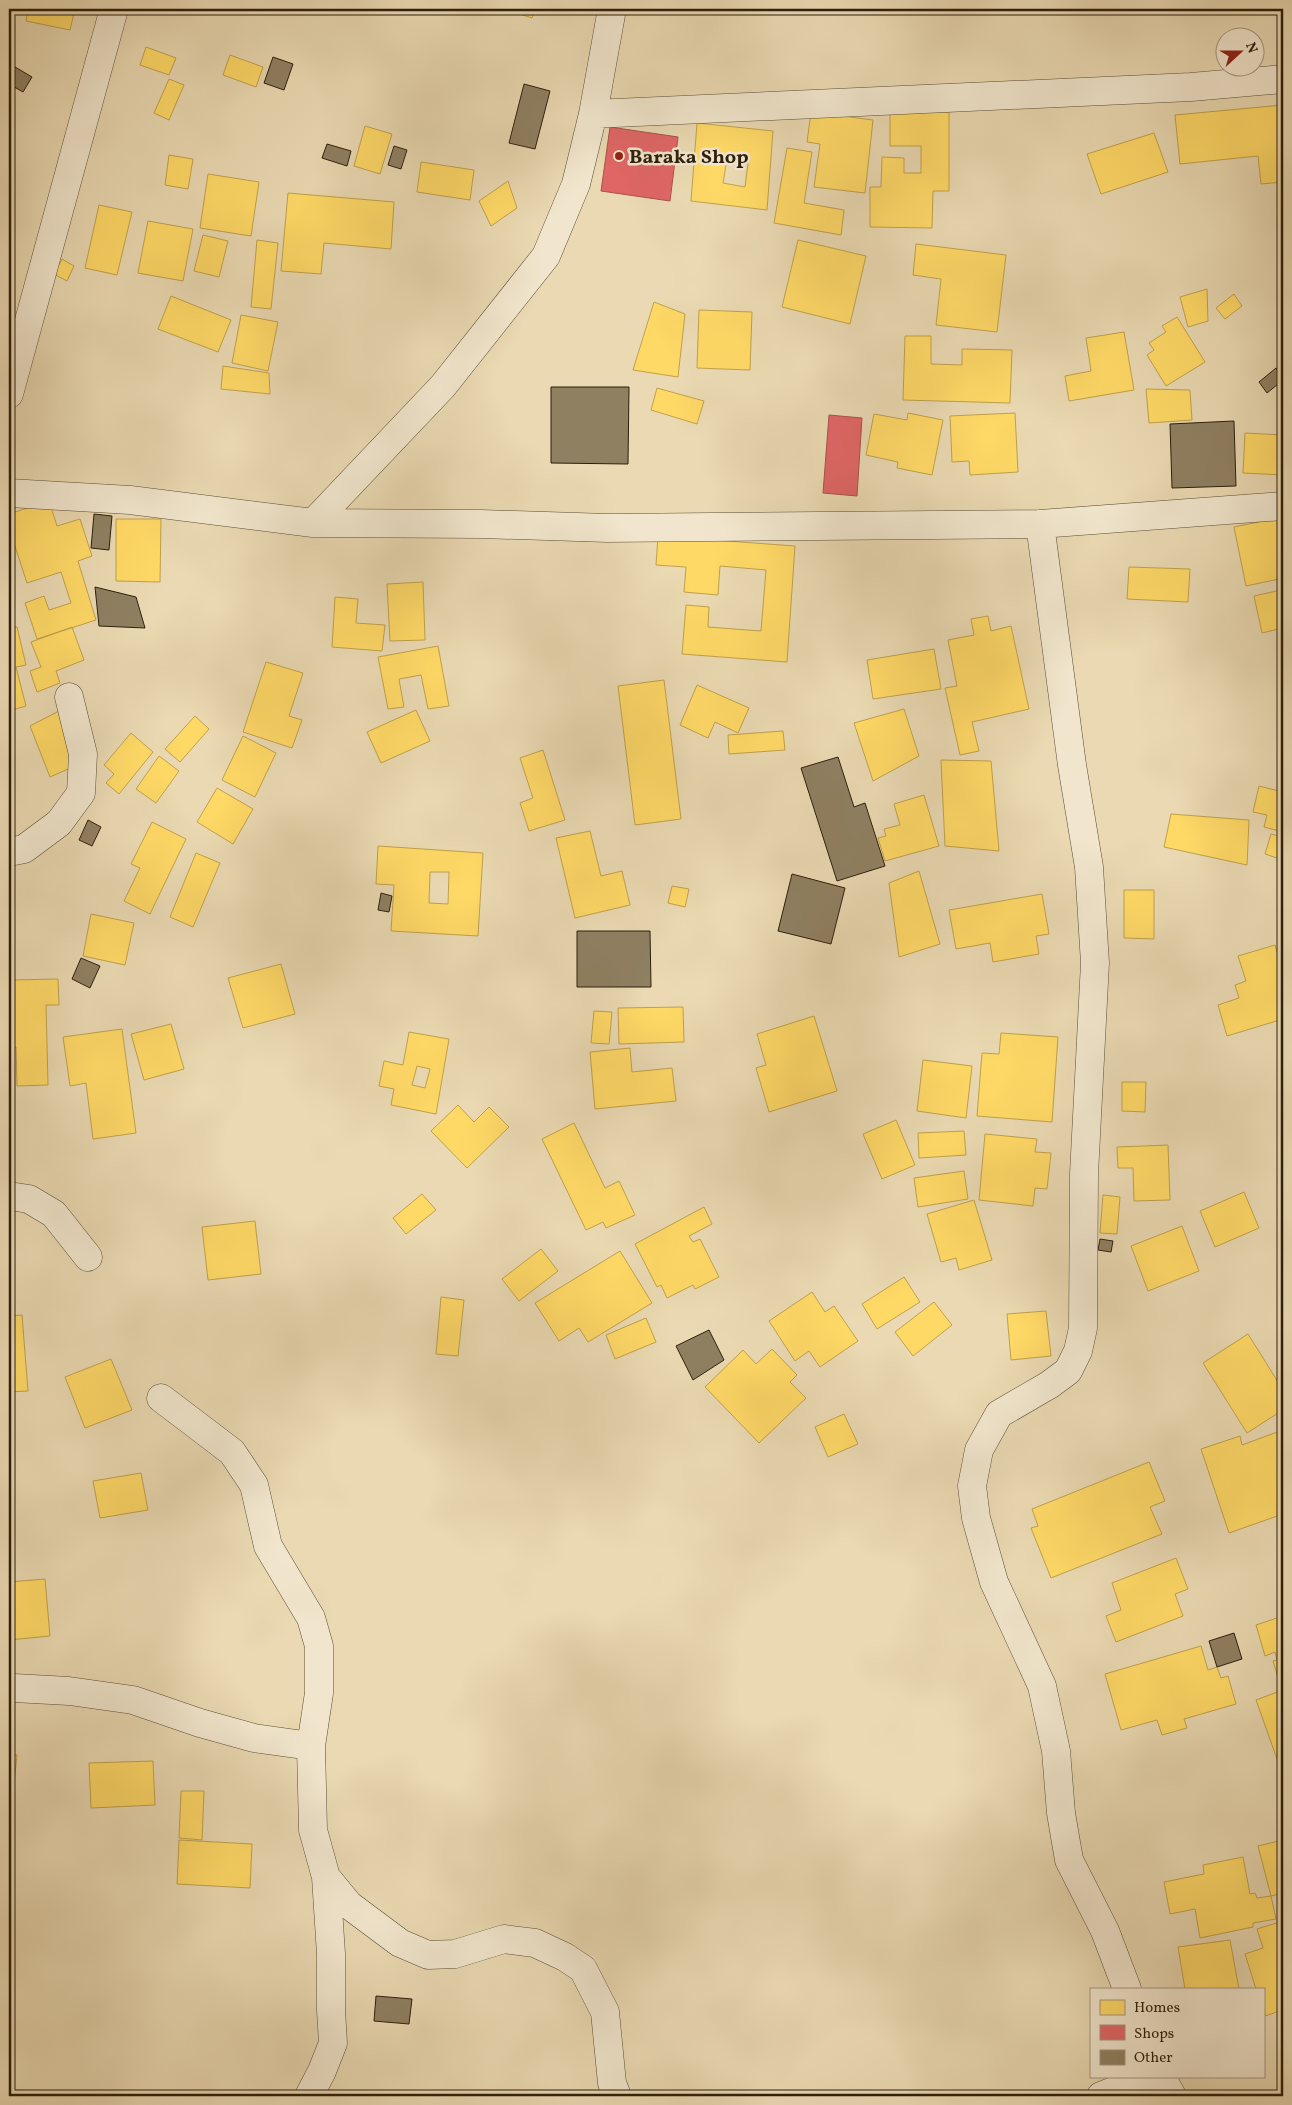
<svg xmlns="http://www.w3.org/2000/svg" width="1292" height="2105" font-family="Vollkorn,serif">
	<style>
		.homes { fill: #ffd966; stroke: #c0a14b; fill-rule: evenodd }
		.shops { fill: #e06666; stroke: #aa514b }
		.building { fill: #8f8062; stroke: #2d1f0c }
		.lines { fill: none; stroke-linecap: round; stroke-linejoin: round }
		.minor-casing { stroke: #5c4e36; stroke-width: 29 }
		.minor { stroke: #f1e6cd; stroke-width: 28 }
		.poi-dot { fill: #8f2418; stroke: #f1e6cd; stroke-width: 2 }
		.labels { text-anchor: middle; stroke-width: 5; stroke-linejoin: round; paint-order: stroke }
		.poi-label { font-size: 20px; font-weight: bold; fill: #2d1f0c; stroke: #f1e6cd; text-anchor: start }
	</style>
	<rect width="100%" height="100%" fill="#ead9b2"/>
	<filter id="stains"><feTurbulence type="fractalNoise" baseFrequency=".004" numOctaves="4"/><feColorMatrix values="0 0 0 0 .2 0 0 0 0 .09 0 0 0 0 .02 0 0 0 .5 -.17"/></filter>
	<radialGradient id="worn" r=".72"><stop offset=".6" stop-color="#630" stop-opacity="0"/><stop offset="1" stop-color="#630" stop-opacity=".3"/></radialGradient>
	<path class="homes" d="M28,9H75L70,30L26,21Z
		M290,9H313V12Z
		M504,9H535L532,18Z
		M146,47L176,58L169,75L140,65Z
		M230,55L263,67L256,87L223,75Z
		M169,79L184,85L169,120L154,113Z
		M1283,105V182L1261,184L1258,156L1180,164L1175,115Z
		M890,111L949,112V191H933L932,228L870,227V187H881L882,157L904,158V173H921V146H890Z
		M811,112L873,120L865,193L814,187L820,144L807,142Z
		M697,123L773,131L767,210L691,201ZM728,153L749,156L745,187L723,183Z
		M365,126L392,134L380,174L354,166Z
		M1154,133L1168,172L1101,194L1087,154Z
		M787,148L812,152L804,203L844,210L841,235L774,223Z
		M169,155L193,159L188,189L165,185Z
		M421,162L474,170L470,200L417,192Z
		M208,174L259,182L251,236L200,228Z
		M508,181L517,208L491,226L479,201Z
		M288,193L394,202L391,249L324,243L321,274L281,271Z
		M99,205L132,212L117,275L85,268Z
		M148,221L193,229L183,281L138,273Z
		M203,235L228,241L219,277L194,271Z
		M257,240L278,243L271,309L251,307Z
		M798,240L866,256L850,324L782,307Z
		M916,244L1006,255L997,332L936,325L941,279L913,275Z
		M62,259L74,266L67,281L54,274Z
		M1207,289L1208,321L1188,327L1180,297Z
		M1234,294L1242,306L1225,319L1216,308Z
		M171,296L231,320L218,352L158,329Z
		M654,302L685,314L678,377L633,370Z
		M699,310L752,312L750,370L697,368Z
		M241,315L278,322L268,371L232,363Z
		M1177,317L1205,362L1166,386L1147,355L1154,350L1149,343L1166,332L1162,326Z
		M1124,332L1134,390L1069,401L1065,376L1091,371L1086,338Z
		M905,336H931V364L962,365V349L1012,350L1010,403L903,400Z
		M223,366L269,373L270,394L221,389Z
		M657,388L704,401L697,424L651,410Z
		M1146,389L1190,390L1192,420L1149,423Z
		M908,413L943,420L932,475L897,468L898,462L866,455L874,414L907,420Z
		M1015,413L1018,472L970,475L969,461L952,462L950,416Z
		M1245,433L1283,435V475L1243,473Z
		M49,501L57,526L80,519L92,556L78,561L96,620L37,639L25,603L44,596L49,610L71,603L61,572L27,583L9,528V514Z
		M1283,517V628L1262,633L1254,596L1281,590L1279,579L1246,586L1234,527Z
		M116,519H161L160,582L116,581Z
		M658,536L795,546L787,662L682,654L686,605L709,607L708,627L761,631L766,570L720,566L718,595L684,592L686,567L656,565Z
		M1129,567L1190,569L1188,602L1127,599Z
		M423,582L425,640L390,641L387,584Z
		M335,597L358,599L356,623L385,625L382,651L332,647Z
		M988,616L991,631L1011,626L1029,709L972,722L979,751L960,755L945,688L957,686L948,640L974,635L971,619Z
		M17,627L26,665L16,667L26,706L9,711V629Z
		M72,627L84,660L56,671L60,683L37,692L30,671L41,667L31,642Z
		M438,646L449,706L428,709L421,675L399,679L404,707L388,709L378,657Z
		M934,649L941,689L873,699L867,660Z
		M266,662L303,673L289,716L302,720L292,748L243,732Z
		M664,680L681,819L635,825L618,686Z
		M697,685L749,708L738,733L715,722L708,738L680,725Z
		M904,709L919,756L873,781L854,723Z
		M416,710L430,741L381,763L367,732Z
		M59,711L75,766L50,777L30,726Z
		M195,716L209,729L180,762L165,749Z
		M783,731L785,750L729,754L728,735Z
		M131,733L153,752L119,794L106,783L114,774L104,765Z
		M243,736L276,753L255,797L222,780Z
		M543,750L565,820L529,831L520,803L533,798L520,758Z
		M159,756L179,771L156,803L136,789Z
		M941,760L991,761L999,851L945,846Z
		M1259,786L1283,792V832L1264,827L1267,815L1253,812Z
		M217,788L253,809L233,844L197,822Z
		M924,795L939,846L885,861L878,838L886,836L884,829L900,825L894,804Z
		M1171,814L1249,820L1247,865L1164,847Z
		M152,822L186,839L150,914L124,901L140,868L131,864Z
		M590,831L601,876L622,871L630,905L575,918L556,838Z
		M1271,834L1283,837V860L1265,854Z
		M378,846L483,853L478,936L391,931L394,885L376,884ZM430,872H449L448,904L429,903Z
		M196,853L220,863L193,927L170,917Z
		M919,871L940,944L899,957L889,883Z
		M672,886L689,889L685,907L668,903Z
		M1124,890H1154V939L1124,938Z
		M1042,894L1049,934L1036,936L1039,954L993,962L990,943L956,949L949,910Z
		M91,914L134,923L125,965L83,956Z
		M1275,945L1283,973V1019L1227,1036L1218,1005L1239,998L1235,985L1246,981L1238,956Z
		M281,964L295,1014L243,1028L228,978Z
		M58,979L59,1005H46L48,1085L17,1086L16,1047H9V980Z
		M683,1007L684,1042L619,1044L618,1008Z
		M594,1011L612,1012L609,1044L591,1043Z
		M814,1016L837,1091L769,1112L756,1068L766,1065L757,1034Z
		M171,1024L184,1069L144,1080L131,1034Z
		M122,1029L136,1133L93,1139L86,1083L70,1086L63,1037Z
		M409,1032L449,1039L436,1114L391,1105L394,1089L379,1086L384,1061L403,1065ZM417,1066L430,1069L425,1088L412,1085Z
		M1001,1033L1058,1037L1052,1122L977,1116L982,1053L999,1054Z
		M630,1048L632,1072L672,1068L676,1101L595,1109L590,1052Z
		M923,1060L972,1066L966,1118L917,1111Z
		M9,1073L11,1090L9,1091Z
		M1122,1082H1146L1145,1112L1122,1111Z
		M458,1105L474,1122L489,1107L509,1127L467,1168L431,1131Z
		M896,1120L915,1165L882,1179L863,1134Z
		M574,1123L605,1188L619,1181L635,1215L606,1228L603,1222L586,1230L542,1139Z
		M964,1131L966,1155L919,1158L918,1133Z
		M985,1134L1037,1139L1035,1152L1051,1153L1047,1189L1035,1188L1033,1206L979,1200Z
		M1168,1145L1170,1200L1134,1201L1133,1168H1118L1117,1147Z
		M964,1171L968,1199L918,1207L914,1178Z
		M1244,1192L1259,1228L1215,1247L1200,1211Z
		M422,1194L436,1210L406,1234L393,1218Z
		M1103,1195L1120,1197L1117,1234L1100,1233Z
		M974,1200L992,1260L959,1270L956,1258L941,1262L927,1214Z
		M704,1207L712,1224L689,1236L693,1242L700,1239L719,1277L695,1289L693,1285L667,1298L661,1285L657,1287L635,1244Z
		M255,1221L261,1274L208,1280L202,1227Z
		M1182,1226L1199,1271L1148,1291L1131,1246Z
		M541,1249L558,1271L519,1301L502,1279Z
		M620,1251L652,1303L588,1342L579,1328L559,1341L535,1303Z
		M904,1277L920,1302L877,1329L862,1304Z
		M812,1292L825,1312L834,1306L858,1341L820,1367L809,1351L795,1361L769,1321Z
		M441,1297L464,1300L458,1356L436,1354Z
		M934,1302L952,1325L913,1356L895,1332Z
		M1046,1311L1051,1356L1011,1360L1007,1314Z
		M22,1315L28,1391L9,1392V1316Z
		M646,1318L656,1342L615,1359L606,1335Z
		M1248,1334L1283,1390V1410L1247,1433L1203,1363Z
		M772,1349L797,1375L790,1382L806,1398L759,1443L705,1387L743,1350L756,1364Z
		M111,1359L132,1410L85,1428L65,1377Z
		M844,1414L858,1444L828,1457L815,1427Z
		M1283,1430V1514L1229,1533L1201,1449L1240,1436L1242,1445Z
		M1149,1462L1165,1501L1150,1507L1162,1534L1051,1578L1031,1528L1038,1526L1032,1509Z
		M141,1473L148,1510L100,1518L93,1481Z
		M1176,1558L1188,1589L1175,1594L1183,1616L1116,1642L1106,1616L1121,1610L1112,1583Z
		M45,1579L50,1636L9,1640V1582Z
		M1283,1616V1694L1273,1661L1277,1660L1275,1652L1265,1656L1256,1625Z
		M1201,1646L1208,1670L1217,1667L1221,1678L1228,1676L1236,1704L1184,1719L1187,1728L1162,1735L1157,1720L1121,1730L1105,1674Z
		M1280,1691L1283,1699V1757L1277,1759L1256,1700Z
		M9,1754L17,1755L10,1822H9Z
		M153,1761L155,1805L91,1808L89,1763Z
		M181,1791H204L202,1840L179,1838Z
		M179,1840L252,1844L250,1888L177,1884Z
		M1283,1840V1893L1271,1896L1258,1846Z
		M1243,1857L1250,1894L1255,1893L1257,1898L1271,1896L1276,1919L1253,1923V1927L1200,1938L1195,1909L1170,1914L1164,1882L1204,1874L1203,1865Z
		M1283,1921V2010L1265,2016L1263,1989H1256L1245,1954L1263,1948L1257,1929Z
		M1230,1940L1239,1989H1185L1178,1947Z
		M1283,2023V2036L1279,2025Z
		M1283,2045V2057L1279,2047Z"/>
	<path class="shops" d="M610,127L678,137L670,201L601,191Z
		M829,415L862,418L857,496L823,493Z"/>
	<path class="building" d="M273,57L293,64L284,90L264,83Z
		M10,64L32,77L23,92L9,84Z
		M524,84L550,91L535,149L509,143Z
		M327,144L351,151L347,166L322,158Z
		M394,146L407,150L401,169L388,165Z
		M1276,368L1283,380L1267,393L1259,382Z
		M551,387H629L628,464L551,463Z
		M1234,421L1236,486L1172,488L1170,424Z
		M94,514L112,516L109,550L91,548Z
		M95,587L136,597L145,628L99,626Z
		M838,757L854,807L865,803L885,866L837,881L801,768Z
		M88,820L101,827L92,846L79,840Z
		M792,874L845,888L831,944L778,931Z
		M381,893L392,896L389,912L378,910Z
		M577,931H650L651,987H577Z
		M81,958L100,966L90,988L72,979Z
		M1100,1239L1113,1241L1111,1252L1098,1250Z
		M709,1330L724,1360L693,1380L676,1346Z
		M1234,1633L1242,1659L1217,1667L1209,1641Z
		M376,1996L412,1999L409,2024L374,2021Z
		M447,2091L448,2096H407Z"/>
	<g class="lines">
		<g class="minor-casing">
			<path id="minor" d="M593,114L1191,87L1283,79
				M9,394L114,9
				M9,493L130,500L313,523L481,524L608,528L1040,524L1283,506
				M313,523L443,386L546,256L576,184L593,114L612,9
				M1040,524L1072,765L1089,867L1095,963L1084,1174L1083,1328L1078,1351L1068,1371L1049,1385L999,1414L979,1450L972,1486L976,1518L994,1582L1042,1686L1056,1751L1061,1813L1069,1860L1105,1931L1127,1989
				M9,852L24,849L59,823L81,793L83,754L69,697
				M9,1196L29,1199L54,1214L88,1257
				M161,1398L232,1452L254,1485L268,1546L311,1618L319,1646V1693L311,1746L313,1830L326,1877L349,1905L400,1943L428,1955L455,1954L504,1939L535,1943L565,1957L583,1969L605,2012L612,2083L617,2096
				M9,1689L14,1688L69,1691L133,1700L200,1723L254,1738L311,1746
				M1161,2076L1172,2096
				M309,2096L322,2071L333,2043L331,2010V1954L326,1877
				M1101,2096L1151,2076"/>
		</g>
		<use href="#minor" class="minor"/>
	</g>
	<circle class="poi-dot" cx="619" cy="156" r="5"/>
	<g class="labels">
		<g class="poi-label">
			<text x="629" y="163">Baraka Shop</text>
		</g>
	</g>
	<rect width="1292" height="2105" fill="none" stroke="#ead9b2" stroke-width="30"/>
	<rect x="10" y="10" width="1272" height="2085" fill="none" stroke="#2d1f0c" stroke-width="2.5"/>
	<rect x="15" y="15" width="1262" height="2075" fill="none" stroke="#2d1f0c"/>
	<rect x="1090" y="1988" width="175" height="90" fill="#f1e6cd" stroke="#a39680"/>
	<rect x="1100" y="2000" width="25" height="15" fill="#ffd966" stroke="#a39680"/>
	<text x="1134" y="2012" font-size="15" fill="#2d1f0c">Homes</text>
	<rect x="1100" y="2025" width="25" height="15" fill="#e06666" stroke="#a39680"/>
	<text x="1134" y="2038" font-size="15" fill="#2d1f0c">Shops</text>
	<rect x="1100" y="2050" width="25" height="15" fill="#8f8062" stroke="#a39680"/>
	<text x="1134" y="2062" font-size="15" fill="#2d1f0c">Other</text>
	<g transform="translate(1240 52) rotate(69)"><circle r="24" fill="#f1e6cd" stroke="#a39680"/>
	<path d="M0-4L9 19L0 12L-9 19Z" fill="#8f2418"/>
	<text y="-8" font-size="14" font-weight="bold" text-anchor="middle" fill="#2d1f0c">N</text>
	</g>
	<rect width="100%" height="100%" filter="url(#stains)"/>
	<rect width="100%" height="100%" fill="url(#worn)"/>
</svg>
